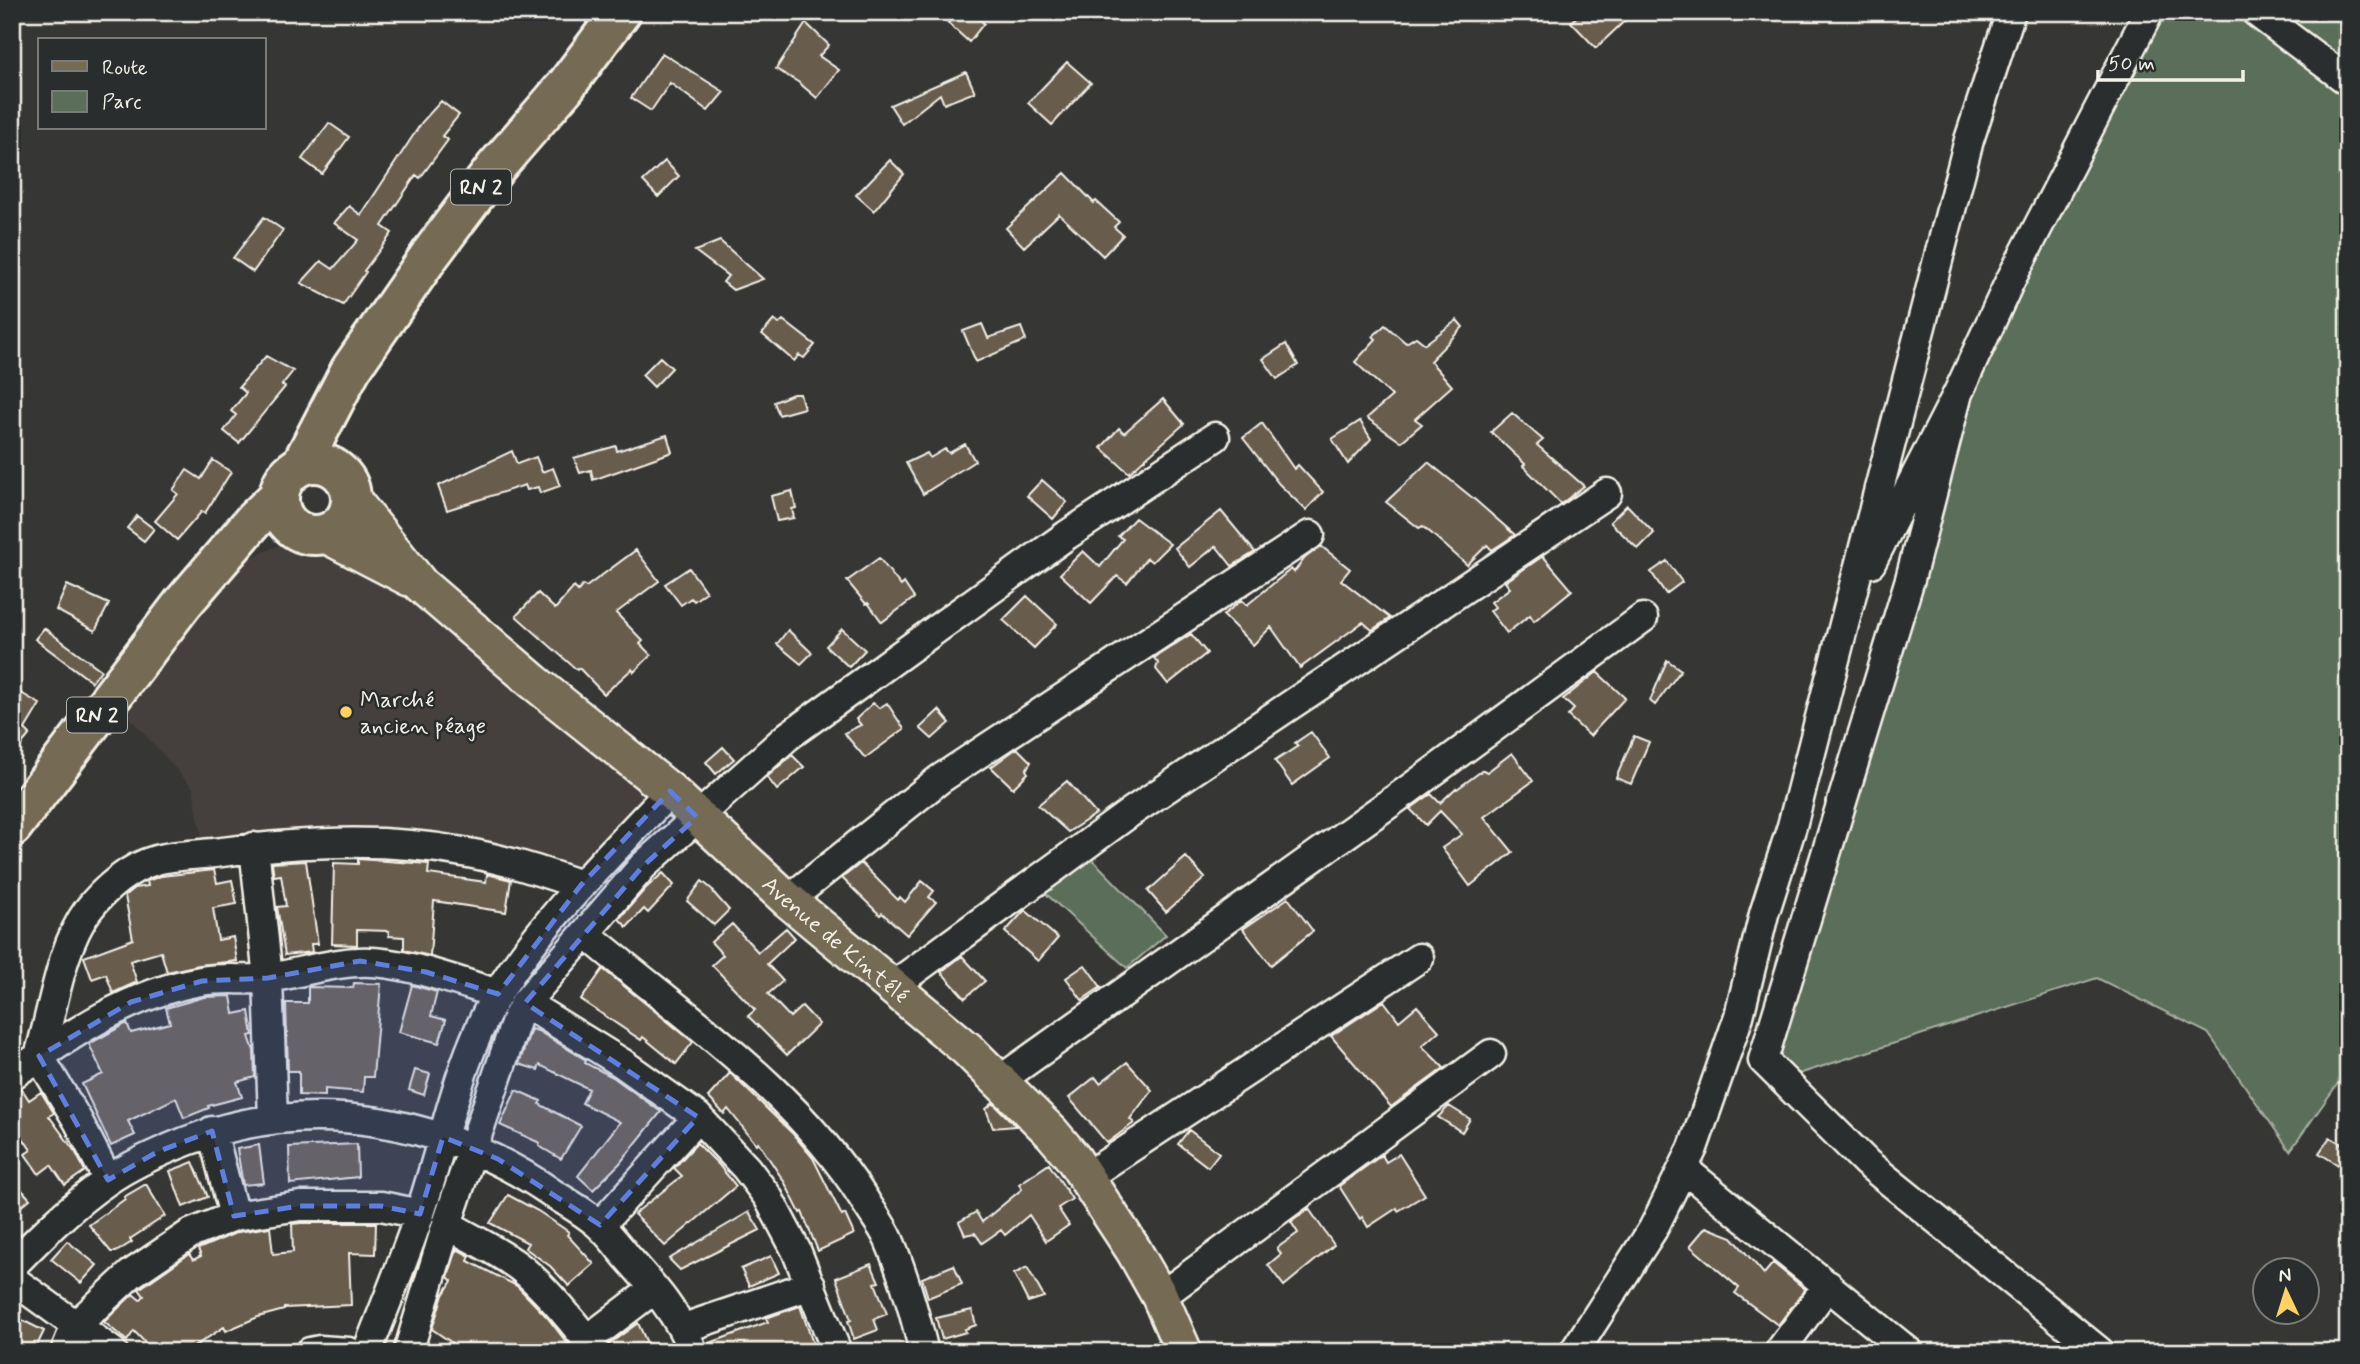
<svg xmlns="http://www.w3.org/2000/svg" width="2360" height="1364" font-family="Mynerve,sans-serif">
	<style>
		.built { fill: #45413c }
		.green { fill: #5a6e5a; stroke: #a7b0a1; stroke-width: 2 }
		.building { fill: #675c4e; stroke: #f4f1e8; stroke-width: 2 }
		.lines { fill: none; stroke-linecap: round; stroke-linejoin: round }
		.minor-casing { stroke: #f4f1e8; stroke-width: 33 }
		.major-casing { stroke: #f4f1e8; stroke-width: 40 }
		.highway-casing { stroke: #f4f1e8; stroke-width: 44 }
		.minor { stroke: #2a2d2e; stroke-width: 28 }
		.major { stroke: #746b52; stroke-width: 35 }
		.highway { stroke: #746b52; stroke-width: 38 }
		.marked { fill: #5e7fdd; fill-opacity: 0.2; stroke: #5e7fdd; stroke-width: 5; stroke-dasharray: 14 9; stroke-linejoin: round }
		.poi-dot { fill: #ffd166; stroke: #2a2d2e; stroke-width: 2.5 }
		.labels { text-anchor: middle; stroke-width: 5; stroke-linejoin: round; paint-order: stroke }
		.shield { fill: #2a2d2e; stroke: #b7b6b0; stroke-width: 2 }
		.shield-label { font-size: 21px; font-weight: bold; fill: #f4f1e8 }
		.poi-label { font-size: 23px; fill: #f4f1e8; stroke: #2a2d2e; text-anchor: start }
		.street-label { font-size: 23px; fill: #f4f1e8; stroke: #2a2d2e }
	</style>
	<rect width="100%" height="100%" fill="#363634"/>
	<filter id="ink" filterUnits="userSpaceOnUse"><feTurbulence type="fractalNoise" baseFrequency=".0143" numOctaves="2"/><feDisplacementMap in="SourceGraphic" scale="14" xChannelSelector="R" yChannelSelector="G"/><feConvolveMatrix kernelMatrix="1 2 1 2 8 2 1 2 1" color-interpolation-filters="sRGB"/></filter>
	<g filter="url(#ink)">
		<path class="built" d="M321,540L412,587L664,791L580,881L421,835L362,827L202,839L193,788L121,708L223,579L250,558L273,548L292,542Z"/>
		<path class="green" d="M2149,12H2348V1069L2290,1151L2208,1033L2097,978L1783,1079L1763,1060L1958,393Z
			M1091,858L1166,935L1127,968L1043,891Z"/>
		<path class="building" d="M958,12H972L984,23L969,42L948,23Z
			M1582,12H1634L1596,48L1571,22Z
			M806,23L829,45L819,56L839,70L817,98L798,82L776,69Z
			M662,53L724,92L708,111L670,83L651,111L631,98Z
			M1067,62L1091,83L1052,125L1028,103Z
			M966,72L975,92L944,104L940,94L902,124L890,105Z
			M441,101L459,115L442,136L448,140L420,178L416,175L382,226L392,233L364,271L366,272L343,305L301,283L321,261L333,269L358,240L334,223L349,206L361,215L422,122Z
			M329,123L349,137L322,174L302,159Z
			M890,160L904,174L874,211L856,195Z
			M665,161L679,176L658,197L643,181Z
			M1065,173L1094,203L1096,201L1119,222L1114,227L1123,235L1103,256L1059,214L1024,247L1006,228Z
			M264,217L283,230L253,272L233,258Z
			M720,241L763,279L733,290L723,282L728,276L695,251Z
			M774,320L779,324L783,320L815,345L804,358L799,355L794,361L762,334Z
			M1457,320L1463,327L1430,361L1452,386L1415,419L1422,424L1401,442L1367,418L1392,396L1355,362L1376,339L1373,336L1385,325L1406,343L1416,337L1425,344Z
			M982,324L988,338L1021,327L1026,340L976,362L963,331Z
			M1286,344L1298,365L1277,379L1263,359Z
			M266,356L293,371L282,385L285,387L239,443L224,431L236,415L231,411L246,393L239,387Z
			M660,357L672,368L654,387L642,375Z
			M793,394H800L804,408L779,415L774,402Z
			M1163,399L1184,424L1129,473L1101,448L1119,428L1124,433Z
			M1512,413L1543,440L1537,445L1584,486L1561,504L1523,466L1525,464L1491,432Z
			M1360,421L1371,439L1348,464L1332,439Z
			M1262,423L1294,469L1298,465L1323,492L1306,510L1279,484L1243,438Z
			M667,435L672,452L593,480L591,470L580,473L574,458L616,446L617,451Z
			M965,444L975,461L923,494L906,463L927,453L930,458L945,449L949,453Z
			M512,451L517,464L536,457L542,472L553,468L560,486L540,493L538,487L527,490L525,485L447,510L438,486Z
			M213,460L231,472L205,513L202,511L177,540L155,521L178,494L173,490L187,470L201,479Z
			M1428,462L1474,499L1515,535L1492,550L1487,545L1467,565L1423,526L1419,528L1386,502Z
			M1042,480L1067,502L1053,519L1027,496Z
			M792,491L796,508L792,509L794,518L777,521L771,496Z
			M1627,505L1654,533L1638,549L1610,522Z
			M1221,511L1255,552L1232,566L1216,546L1190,567L1175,548Z
			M137,516L154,529L144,541L127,528Z
			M1135,518L1170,544L1152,562L1147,558L1127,583L1117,576L1091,603L1060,574L1083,551L1100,567L1123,539L1118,536Z
			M1321,546L1350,569L1341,580L1390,618L1372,630L1363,622L1300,668L1271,627L1253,645L1223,615L1242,600L1247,605L1291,569L1294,572L1305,558Z
			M636,550L659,581L616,613L643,641L640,644L651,655L634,672L632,669L604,694L579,668L577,670L516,616L538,593L555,609L574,587L578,591L583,585L586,587Z
			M1543,556L1572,590L1534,621L1530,615L1507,633L1490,611L1495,607L1491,602L1510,588L1505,582Z
			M879,558L901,586L904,583L914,598L882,622L868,603L866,604L847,581Z
			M1667,561L1682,582L1666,594L1651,572Z
			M689,568L706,592L694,601L691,598L681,605L665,584Z
			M67,585L109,604L95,631L56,610Z
			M1027,596L1057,624L1034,648L1003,620Z
			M44,628L101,670L92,682L35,639Z
			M842,629L865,650L849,667L826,646Z
			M788,630L812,653L801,664L777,644Z
			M1191,634L1207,653L1168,684L1156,669L1158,663L1154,658Z
			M1667,660L1681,670L1655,705L1650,701Z
			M1597,672L1625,698L1590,736L1568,716L1574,709L1563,699Z
			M21,693L40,704L25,729L30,734L12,756V707Z
			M873,703L879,708L887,703L904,729L865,758L844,733L861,725L856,719Z
			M939,710L950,723L932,739L920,728Z
			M1311,732L1330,758L1292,785L1275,761L1298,746L1295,743Z
			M1634,736L1649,742L1631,784L1616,778Z
			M723,747L734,759L716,774L706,762Z
			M1017,748L1031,762L1026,770L1028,773L1013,788L991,767Z
			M1512,753L1533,781L1484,817L1513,852L1470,886L1442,848L1462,834L1440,811L1426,825L1410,809L1431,794L1440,803L1456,788L1457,789L1483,770L1487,772Z
			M792,755L804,767L777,790L767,777Z
			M1067,781L1096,814L1068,832L1038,805Z
			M1186,857L1205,878L1166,912L1148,891Z
			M358,859L429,864L428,874L486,882L487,874L511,880L506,912L434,901L430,956L404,950V937L389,936V931L357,930V945L332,944L334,863L358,864Z
			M306,861L318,944H311L312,952L285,955L277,907L286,906L281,875L274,876L272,863Z
			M861,863L898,900L900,897L905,902L922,881L934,891L929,897L936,902L907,935L882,913L880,915L842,878Z
			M214,870L217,883L232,880L237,904L213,908L218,940L233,937L237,961L199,965L167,972L161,952L130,961L137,982L113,993L106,974L92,979L84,957L133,939L125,896L135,888L148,886L147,881L161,876Z
			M663,873L674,885L648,913L644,909L627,927L619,919L646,888Z
			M702,881L714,891L713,892L729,910L714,925L687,901Z
			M1288,898L1313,931L1271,965L1243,929Z
			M1025,910L1058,938L1038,961L1005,932Z
			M732,924L758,952L786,928L795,938L767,964L783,981L768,994L790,1017L802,1006L819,1024L787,1055L748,1016L755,1010L712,965L723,955L711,942Z
			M962,956L985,981L965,998L941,972Z
			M1085,965L1101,987L1082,1000L1066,978Z
			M603,969L693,1042L676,1064L643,1037L641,1040L581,1000Z
			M354,983L381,984L373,1077H364L363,1092L325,1089V1096L299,1095V1071H288L286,1003H308V987L353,988Z
			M412,985L437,992L431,1016L446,1020L439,1043L399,1032Z
			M231,996L234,1014L249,1011L253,1035L249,1036L254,1051L255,1077L237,1082L242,1097L208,1106L209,1108L184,1118L176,1098L128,1121L135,1135L111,1146L82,1084L103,1074L89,1044L127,1023L131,1033L170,1023L166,1008L204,997Z
			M1384,1001L1399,1021L1417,1006L1439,1031L1422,1046L1444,1068L1391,1107L1331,1036Z
			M531,1029L538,1031L586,1060L585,1063L613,1077L661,1112L620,1163L593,1190L578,1176L620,1122L582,1103L589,1089L540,1065L538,1070L519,1064Z
			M1127,1062L1152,1090L1130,1119L1134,1123L1107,1143L1069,1098L1095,1077L1100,1083Z
			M415,1070L430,1074L424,1095L409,1090Z
			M730,1073L793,1134L813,1158L842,1216L845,1214L854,1234L818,1251L802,1212L800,1213L785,1183L758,1142L756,1144L728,1109L724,1114L708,1097Z
			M22,1089L29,1100L41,1092L54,1113L49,1116L76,1153L85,1171L65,1185L51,1165L39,1174L25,1154L31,1150L12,1122V1091Z
			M516,1090L541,1101L539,1104L581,1126L561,1159L539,1146L540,1143L500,1125Z
			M993,1103L1016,1126L993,1128L986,1109Z
			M1449,1106L1470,1119L1462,1132L1438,1117Z
			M1189,1130L1219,1153L1208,1167L1178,1144Z
			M2330,1137L2348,1148V1171L2319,1153Z
			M697,1143L719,1165L736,1186L665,1246L634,1214L682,1176L674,1168Z
			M357,1144L358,1177L290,1184L289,1147Z
			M259,1145L264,1183L243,1185L237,1149Z
			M1399,1154L1425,1195L1398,1211L1397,1208L1368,1227L1362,1217L1360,1219L1339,1186L1382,1155L1386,1162Z
			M193,1162L208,1197L183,1207L170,1171Z
			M1049,1164L1072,1199L1058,1208L1069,1225L1046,1241L1029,1215L1005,1235L1001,1230L982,1243L975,1233L965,1235L959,1222L976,1212L982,1222L1022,1189L1019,1184Z
			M12,1179L30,1199L12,1214Z
			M146,1184L165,1216L130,1239L132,1242L116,1252H111L89,1225L125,1199L124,1197Z
			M508,1195L538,1211L569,1232L567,1235L594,1264L569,1286L550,1266L525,1248L528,1243L490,1223Z
			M1309,1209L1334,1245L1284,1286L1268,1265L1281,1254L1277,1248L1298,1233L1291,1222Z
			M749,1212L760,1230L680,1270L669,1259Z
			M301,1223H376L375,1254L349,1253L351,1305L284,1308V1310L258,1317L226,1331L224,1327L186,1352H154L134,1331L127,1341L104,1322L133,1294L140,1300L144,1296L139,1289L189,1254L193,1260L201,1256L198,1249L238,1232L270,1227L273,1254L293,1252L292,1224Z
			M1706,1227L1732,1237L1764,1274L1773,1263L1805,1289L1778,1325L1735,1293L1739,1288L1690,1246Z
			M67,1241L97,1265L81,1283L51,1259Z
			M457,1249L470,1256L468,1261L517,1286L547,1317L574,1352H450L455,1345L432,1329L443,1295L452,1281L448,1277Z
			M771,1256L779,1273L749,1286L741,1269Z
			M871,1264L879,1282L875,1283L887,1314L874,1319L878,1330L854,1339L848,1321L851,1320L836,1278Z
			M954,1265L962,1284L928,1298L922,1278Z
			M1027,1267L1044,1297L1028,1302L1014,1274Z
			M800,1306L816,1352H709L707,1344L768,1322L766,1318Z
			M972,1310L976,1325L965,1329L966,1332L942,1339L936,1318Z
			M12,1315L44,1331L34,1352H25L12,1345Z
			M638,1323L647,1343L639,1346L641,1352H613L609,1344Z"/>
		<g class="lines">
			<g class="minor-casing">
				<path id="minor" d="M2256,12L2348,81
					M1958,393L1910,579L1763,1060L1867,1163L2100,1352
					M1871,563L1958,393L2009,283L2149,12
					M254,847L268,978L273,1119
					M788,900L940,779L1310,535
					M585,933C683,1016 795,1089 864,1199C872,1213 883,1226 889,1240C904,1275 915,1315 924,1352
					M893,986L1131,812L1607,493
					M525,1003L622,1063L698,1117L746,1168L768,1197L796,1250L837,1352
					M12,1075C70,1035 130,993 201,981C223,977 247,981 270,978C299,973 329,963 358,962C398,959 459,982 498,994
					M999,1081L1408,790L1643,618
					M212,1131L234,1216
					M1684,1169L1909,1352
					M1086,1177L1419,958
					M108,1180L78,1121L39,1056C53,1011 60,948 88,910C104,889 130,867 156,860C174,855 195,855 214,853C296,842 382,837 463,852C504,859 543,872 581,885
					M447,1224C470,1238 496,1250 518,1266C540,1282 580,1329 595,1352
					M600,1225L698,1117
					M12,1266C41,1236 72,1205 107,1181C131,1164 159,1152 187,1141C313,1093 447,1120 555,1195C570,1204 586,1213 599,1225C609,1234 618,1246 627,1257C653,1286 679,1315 693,1352
					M12,1279L113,1352
					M1160,1297L1491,1054
					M684,1328L811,1285
					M587,1340L654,1289
					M65,1352L76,1325L131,1274L190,1234L234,1216L300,1206H381L420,1214
					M310,1352L320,1350L349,1352
					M367,1352C385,1306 404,1260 420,1213C445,1140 458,1060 498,993C541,921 612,853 670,791
					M408,1352L447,1224L517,1018L525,1003L643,866L788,736L1067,535L1215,437
					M1574,1352L1653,1229L1693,1148L1739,1016L1764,914L1792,826L1969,140L2011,12
					M1779,1352L1828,1285"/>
			</g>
			<g class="major-casing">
				<g id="major">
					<path id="s1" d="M352,499L421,585L534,682L670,791L788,900L967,1049L1052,1133L1073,1158L1134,1251L1160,1297L1184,1352"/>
					<path d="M324,534L409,578"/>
				</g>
			</g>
			<g class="highway-casing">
				<path id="highway" d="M279 499a36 36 0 1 1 72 0a36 36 0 1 1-72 0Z
					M301,465L351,369L430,255L496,167L565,87L621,12
					M12,827L183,603L254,520L279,496"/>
			</g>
			<use href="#minor" class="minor"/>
			<use href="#major" class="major"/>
			<use href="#highway" class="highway"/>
		</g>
	</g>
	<path class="marked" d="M670,791L697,817L643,866L525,1003L698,1117L600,1225L498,1159L443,1137L420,1214L381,1206H300L234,1216L212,1131L157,1152L108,1180L39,1056L131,1002L202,981L268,978L360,961L426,972L498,994L581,885Z"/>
	<circle class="poi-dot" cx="346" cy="712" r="7"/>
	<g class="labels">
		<g class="shield">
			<rect x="451" y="169.5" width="60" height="35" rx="5"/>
			<rect x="67" y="697.5" width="60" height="35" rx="5"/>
		</g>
		<g class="shield-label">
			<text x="481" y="194">RN 2</text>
			<text x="97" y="722">RN 2</text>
		</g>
		<g class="poi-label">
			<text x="360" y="707">Marché<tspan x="360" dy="26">ancien péage</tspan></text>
		</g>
		<g class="street-label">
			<text dy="8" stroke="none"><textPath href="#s1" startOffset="656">Avenue de Kintélé</textPath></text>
		</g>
	</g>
	<rect width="2360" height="1364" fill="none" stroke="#2a2d2e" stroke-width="42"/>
	<rect x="21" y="21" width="2318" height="1322" fill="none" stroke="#f4f1e8" stroke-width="2.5" filter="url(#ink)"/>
	<rect x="38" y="38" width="228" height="91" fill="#2a2d2e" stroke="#7b7b78" stroke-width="2"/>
	<rect x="52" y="61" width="35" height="10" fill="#746b52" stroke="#7b7b78" stroke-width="2"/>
	<text x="102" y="74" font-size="21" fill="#f4f1e8">Route</text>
	<rect x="52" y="91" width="35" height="21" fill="#5a6e5a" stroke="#7b7b78" stroke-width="2"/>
	<text x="102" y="108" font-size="21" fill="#f4f1e8">Parc</text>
	<g transform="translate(2286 1291) rotate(356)"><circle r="33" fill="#2a2d2e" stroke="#7b7b78" stroke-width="2"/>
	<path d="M0-5L12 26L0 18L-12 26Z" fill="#ffd166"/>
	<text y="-10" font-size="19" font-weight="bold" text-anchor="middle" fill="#f4f1e8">N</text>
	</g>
	<path d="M2098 70v10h145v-10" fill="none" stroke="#f4f1e8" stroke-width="3.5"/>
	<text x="2108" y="70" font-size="21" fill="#f4f1e8" stroke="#2a2d2e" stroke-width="5" paint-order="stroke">50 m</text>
</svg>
